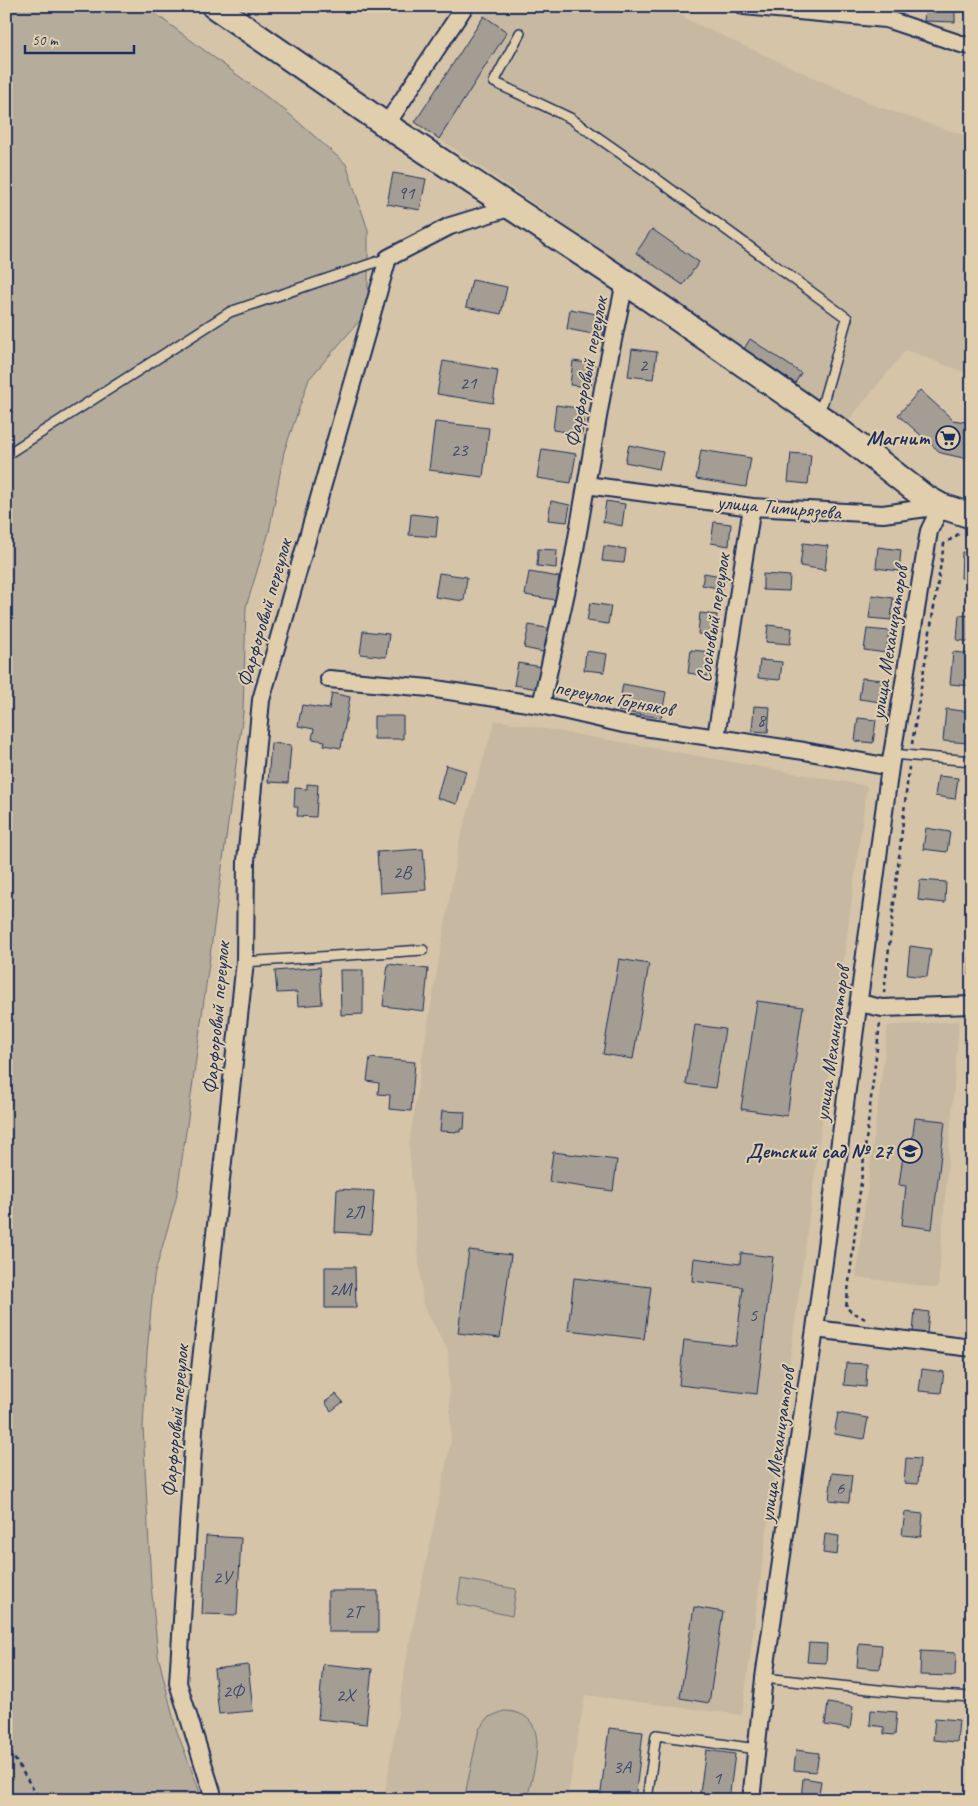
<svg xmlns="http://www.w3.org/2000/svg" width="978" height="1806" font-family="Caveat,sans-serif">
	<style>
		.built { fill: #c6b8a1 }
		.green { fill: #b6ac9b; stroke: #686e7c }
		.building { fill: #a39d94; stroke: #1b2f5e }
		.lines { fill: none; stroke-linecap: round; stroke-linejoin: round }
		.lane-casing { stroke: #1b2f5e; stroke-width: 12 }
		.street-casing { stroke: #1b2f5e; stroke-width: 20 }
		.secondary-casing { stroke: #1b2f5e; stroke-width: 28 }
		.path { stroke: #1b2f5e; stroke-width: 2.5; stroke-dasharray: 4 4; stroke-linecap: butt }
		.lane { stroke: #e1ceac; stroke-width: 9 }
		.street { stroke: #e1ceac; stroke-width: 16 }
		.secondary { stroke: #e1ceac; stroke-width: 24 }
		.labels { text-anchor: middle; stroke-width: 4; stroke-linejoin: round; paint-order: stroke }
		.number-label { font-size: 19px; fill: #3d4a6c }
		.street-label { font-size: 21px; fill: #1b2f5e; stroke: #e1ceac }
		.poi-label { font-size: 21px; font-weight: bold; fill: #1b2f5e; stroke: #e1ceac; text-anchor: end }
	</style>
	<rect width="100%" height="100%" fill="#d5c4a7"/>
	<filter id="ink" filterUnits="userSpaceOnUse"><feTurbulence type="fractalNoise" baseFrequency=".02" numOctaves="2"/><feDisplacementMap in="SourceGraphic" scale="10" xChannelSelector="R" yChannelSelector="G"/><feConvolveMatrix kernelMatrix="1 2 1 2 8 2 1 2 1" color-interpolation-filters="sRGB"/></filter>
	<g filter="url(#ink)">
		<path class="built" d="M491,6H664L696,24L879,107L972,138V375L906,350L848,421L795,383L415,122Z
			M495,720L867,786L742,1715L585,1695L567,1800H384L408,1650L451,1441L448,1351L423,1305L409,1146L423,1053L459,843Z
			M959,1021L938,1288L856,1277L888,1026Z"/>
		<path class="green" d="M6,6H145L287,112L346,164L368,230V311L309,379L284,452L269,532L246,607L243,713L187,1125L176,1199L154,1276L147,1353L143,1427L151,1585L158,1655L176,1729L203,1800H6Z
			M461,1579L516,1589L512,1616L457,1604Z
			M504,1711C555,1712 533,1769 527,1800H464L479,1729L489,1717Z"/>
		<path class="building" d="M870,6H898V12L870,11Z
			M925,6H955V22L924,21Z
			M484,16L507,32L439,139L415,122Z
			M393,173L426,179L420,210L387,204Z
			M652,229L699,262L683,285L636,253Z
			M472,280L507,287L501,314L466,307Z
			M570,309L607,316L603,336L567,329Z
			M750,339L801,373L795,383L744,349Z
			M632,349L657,352L653,379L628,376Z
			M443,361L498,370L493,403L437,394Z
			M573,361L594,364L591,387L570,385Z
			M920,390L953,420L972,423V460L941,453L898,415Z
			M556,405L585,409L582,434L553,430Z
			M435,422L489,428L483,477L429,470Z
			M629,445L663,452L659,469L625,462Z
			M542,449L576,454L571,483L537,478Z
			M701,450L751,458L746,487L696,479Z
			M791,453L811,455L808,484L788,482Z
			M551,501L570,505L567,522L548,520Z
			M606,501L625,504L622,526L603,522Z
			M411,514L438,517L436,537L409,535Z
			M714,522L731,524L729,546L711,543Z
			M803,543L828,546L825,570L800,566Z
			M604,546L626,549L624,563L602,561Z
			M878,547L901,550L899,571L876,568Z
			M538,549L557,550L556,568L537,566Z
			M962,552L972,553V579L961,578Z
			M529,572L559,577L556,600L525,595Z
			M439,573L467,577L464,601L435,597Z
			M704,573L726,577L723,589L702,585Z
			M763,574L790,576L789,591L763,590Z
			M872,595L893,598L891,620L869,618Z
			M590,603L611,606L608,624L587,621Z
			M700,613L717,615L714,636L698,634Z
			M959,615L972,616V642L957,640Z
			M529,625L552,629L547,653L524,648Z
			M768,625L792,628L790,644L766,642Z
			M867,629L889,631L886,653L864,650Z
			M363,631L389,634L386,657L360,654Z
			M691,650L711,652L708,676L688,673Z
			M586,651L607,654L604,672L584,670Z
			M953,652L972,654V686L950,684Z
			M760,660L782,662L780,680L758,678Z
			M518,663L542,667L538,689L514,685Z
			M862,678L883,680L881,702L859,699Z
			M623,684L666,692L661,718L618,711Z
			M332,693L350,697L341,748L324,745L325,741L312,739L314,729L298,726L302,705L329,709Z
			M754,706L770,707L768,732L752,731Z
			M946,709L971,712L968,743L943,741Z
			M374,716H403V739H374Z
			M858,718L876,720L873,743L855,741Z
			M271,743L291,745L288,783L268,782Z
			M446,765L466,771L457,804L437,798Z
			M938,776L958,778L955,799L935,796Z
			M307,784L318,785L316,817L297,816L298,807H294L295,788L307,789Z
			M926,828L950,832L947,852L923,849Z
			M423,849L426,890L380,893L377,852Z
			M920,880L946,882L945,903L918,900Z
			M910,946L931,949L927,977L907,975Z
			M970,955H972V975H969Z
			M619,959L649,964L633,1059L603,1054Z
			M388,964L428,969L424,1011L383,1006Z
			M320,967L322,1004L298,1006L297,992L277,993L275,971Z
			M340,970H363V1014L341,1015Z
			M757,1001L803,1007L787,1116L741,1109Z
			M695,1025L725,1029L715,1088L686,1084Z
			M370,1058L415,1062L411,1111L389,1109L390,1095L378,1094L379,1083L367,1081Z
			M442,1111L465,1112L464,1129H460V1132L440,1131Z
			M915,1118L945,1121L932,1229L902,1225L906,1186L899,1185L903,1156L910,1157Z
			M553,1152L617,1160L613,1191L549,1182Z
			M337,1189L374,1191L371,1234L335,1232Z
			M469,1250L511,1255L500,1338L458,1333Z
			M741,1253L773,1257L757,1394L679,1385L684,1340L736,1346L743,1287L692,1281L694,1258L740,1264Z
			M325,1267H355L356,1308H325Z
			M574,1278L651,1287L644,1339L568,1330Z
			M915,1310L929,1312L927,1334L913,1333Z
			M846,1363L867,1364L866,1387L844,1385Z
			M922,1369L944,1372L941,1393L919,1391Z
			M336,1394L343,1402L331,1411L325,1402Z
			M838,1413L868,1418L864,1439L834,1434Z
			M906,1458L920,1459L918,1484L904,1483Z
			M832,1473L852,1475L849,1502L829,1500Z
			M905,1512L923,1514L921,1537L902,1535Z
			M825,1534L839,1536L837,1555L823,1553Z
			M206,1536L241,1538L237,1615L202,1614Z
			M328,1591H378V1632H328Z
			M694,1607L723,1612L709,1703L680,1698Z
			M809,1643L827,1644L826,1663L807,1662Z
			M859,1643L882,1645L880,1669L857,1667Z
			M921,1651L956,1653L955,1676L920,1675Z
			M323,1664L372,1669L366,1724L318,1719Z
			M248,1665L253,1711L219,1714L214,1669Z
			M828,1703L853,1707L850,1729L825,1725Z
			M871,1710L897,1712L895,1735L884,1734V1727L870,1725Z
			M935,1718L959,1720L957,1742L933,1740Z
			M609,1728L643,1732L635,1800H600Z
			M706,1750L735,1754L729,1800H699Z
			M796,1750L819,1753L816,1772L794,1770Z
			M803,1778L821,1781L818,1800H801Z"/>
		<g class="lines">
			<g class="lane-casing">
				<path id="lane" d="M520,33L494,82L570,118L643,169L847,318L823,402L816,414
					M6,455L230,312L388,258
					M892,754L972,761
					M245,962L423,950
					M764,1678L907,1693L972,1697
					M647,1800L656,1735L757,1749"/>
			</g>
			<g class="street-casing">
				<path id="street" d="M744,6L886,19L964,45L972,46
					M386,125L465,6
					M586,485L752,507L883,514L941,506
					M329,679L429,688L541,705L623,724L804,751L890,767
					M541,705L573,561L603,388L625,282
					M716,737L752,507
					M859,1003L882,1008L972,1005
					M815,1329L972,1348
					M212,1792L178,1683L195,1415L245,962L246,861L261,700L388,258L450,226L512,207
					M751,1800L764,1678L815,1329L890,767L929,531L941,506"/>
			</g>
			<g class="secondary-casing">
				<path id="secondary" d="M214,6L386,125L625,282L837,429L923,496L941,506L972,516"/>
			</g>
			<path class="path" d="M912,744L944,544L960,533
				M884,993L909,767
				M865,1319L846,1308L880,1023
				M6,1745L40,1800"/>
			<use href="#lane" class="lane"/>
			<use href="#street" class="street"/>
			<use href="#secondary" class="secondary"/>
		</g>
	</g>
	<defs>
		<g id="supermarket-ring" transform="scale(1.25)"><circle r="9.5" fill="#e1ceac" stroke="#1b2f5e" stroke-width="1.5"/><path d="M-6-5.5h2.5l.6 2H6L4.5 2H-2.5L-4.4-4H-6ZM-1.5 3.2a1.3 1.3 0 1 0 .1 0ZM3 3.2a1.3 1.3 0 1 0 .1 0Z" fill="#1b2f5e"/></g>
		<g id="school-ring" transform="scale(1.25)"><circle r="9.5" fill="#e1ceac" stroke="#1b2f5e" stroke-width="1.5"/><path d="M0-5L7-2L0 1L-7-2ZM-4 1L0 2.5L4 1V4Q0 6-4 4Z" fill="#1b2f5e"/></g>
	</defs>
	<g fill-rule="evenodd">
		<use href="#supermarket-ring" x="948" y="438"/>
		<use href="#school-ring" x="910" y="1151"/>
	</g>
	<g class="labels">
		<g class="number-label">
			<text x="406" y="199">91</text>
			<text x="643" y="371">2</text>
			<text x="468" y="389">21</text>
			<text x="459" y="456">23</text>
			<text x="761" y="726">8</text>
			<text x="402" y="878">2В</text>
			<text x="354" y="1218">2Л</text>
			<text x="340" y="1295">2М</text>
			<text x="753" y="1321">5</text>
			<text x="840" y="1494">6</text>
			<text x="222" y="1583">2У</text>
			<text x="353" y="1618">2Т</text>
			<text x="233" y="1697">2Ф</text>
			<text x="345" y="1701">2Х</text>
			<text x="622" y="1773">3А</text>
			<text x="717" y="1784">1</text>
		</g>
		<g class="street-label">
			<text transform="translate(586 372) rotate(-79)" y="7">Фарфоровый переулок</text>
			<text transform="translate(779 507) rotate(5)" y="7">улица Тимирязева</text>
			<text transform="translate(264 613) rotate(-74)" y="7">Фарфоровый переулок</text>
			<text transform="translate(713 618) rotate(-81)" y="7">Сосновый переулок</text>
			<text transform="translate(889 643) rotate(-81)" y="7">улица Механизаторов</text>
			<text transform="translate(614 698) rotate(11)" y="7">переулок Горняков</text>
			<text transform="translate(216 1018) rotate(-85)" y="7">Фарфоровый переулок</text>
			<text transform="translate(832 1044) rotate(-82)" y="7">улица Механизаторов</text>
			<text transform="translate(175 1421) rotate(-85)" y="7">Фарфоровый переулок</text>
			<text transform="translate(777 1445) rotate(-82)" y="7">улица Механизаторов</text>
		</g>
		<g class="poi-label">
			<text x="930" y="445">Магнит</text>
			<text x="892" y="1158">Детский сад № 27</text>
		</g>
	</g>
	<rect width="978" height="1806" fill="none" stroke="#e1ceac" stroke-width="25"/>
	<rect x="12" y="12" width="953" height="1781" fill="none" stroke="#1b2f5e" stroke-width="2" filter="url(#ink)"/>
	<path d="M25 45v8h109v-8" fill="none" stroke="#1b2f5e" stroke-width="2.5"/>
	<text x="32" y="45" font-size="15" fill="#1b2f5e" stroke="#e1ceac" stroke-width="4" paint-order="stroke">50 m</text>
</svg>
